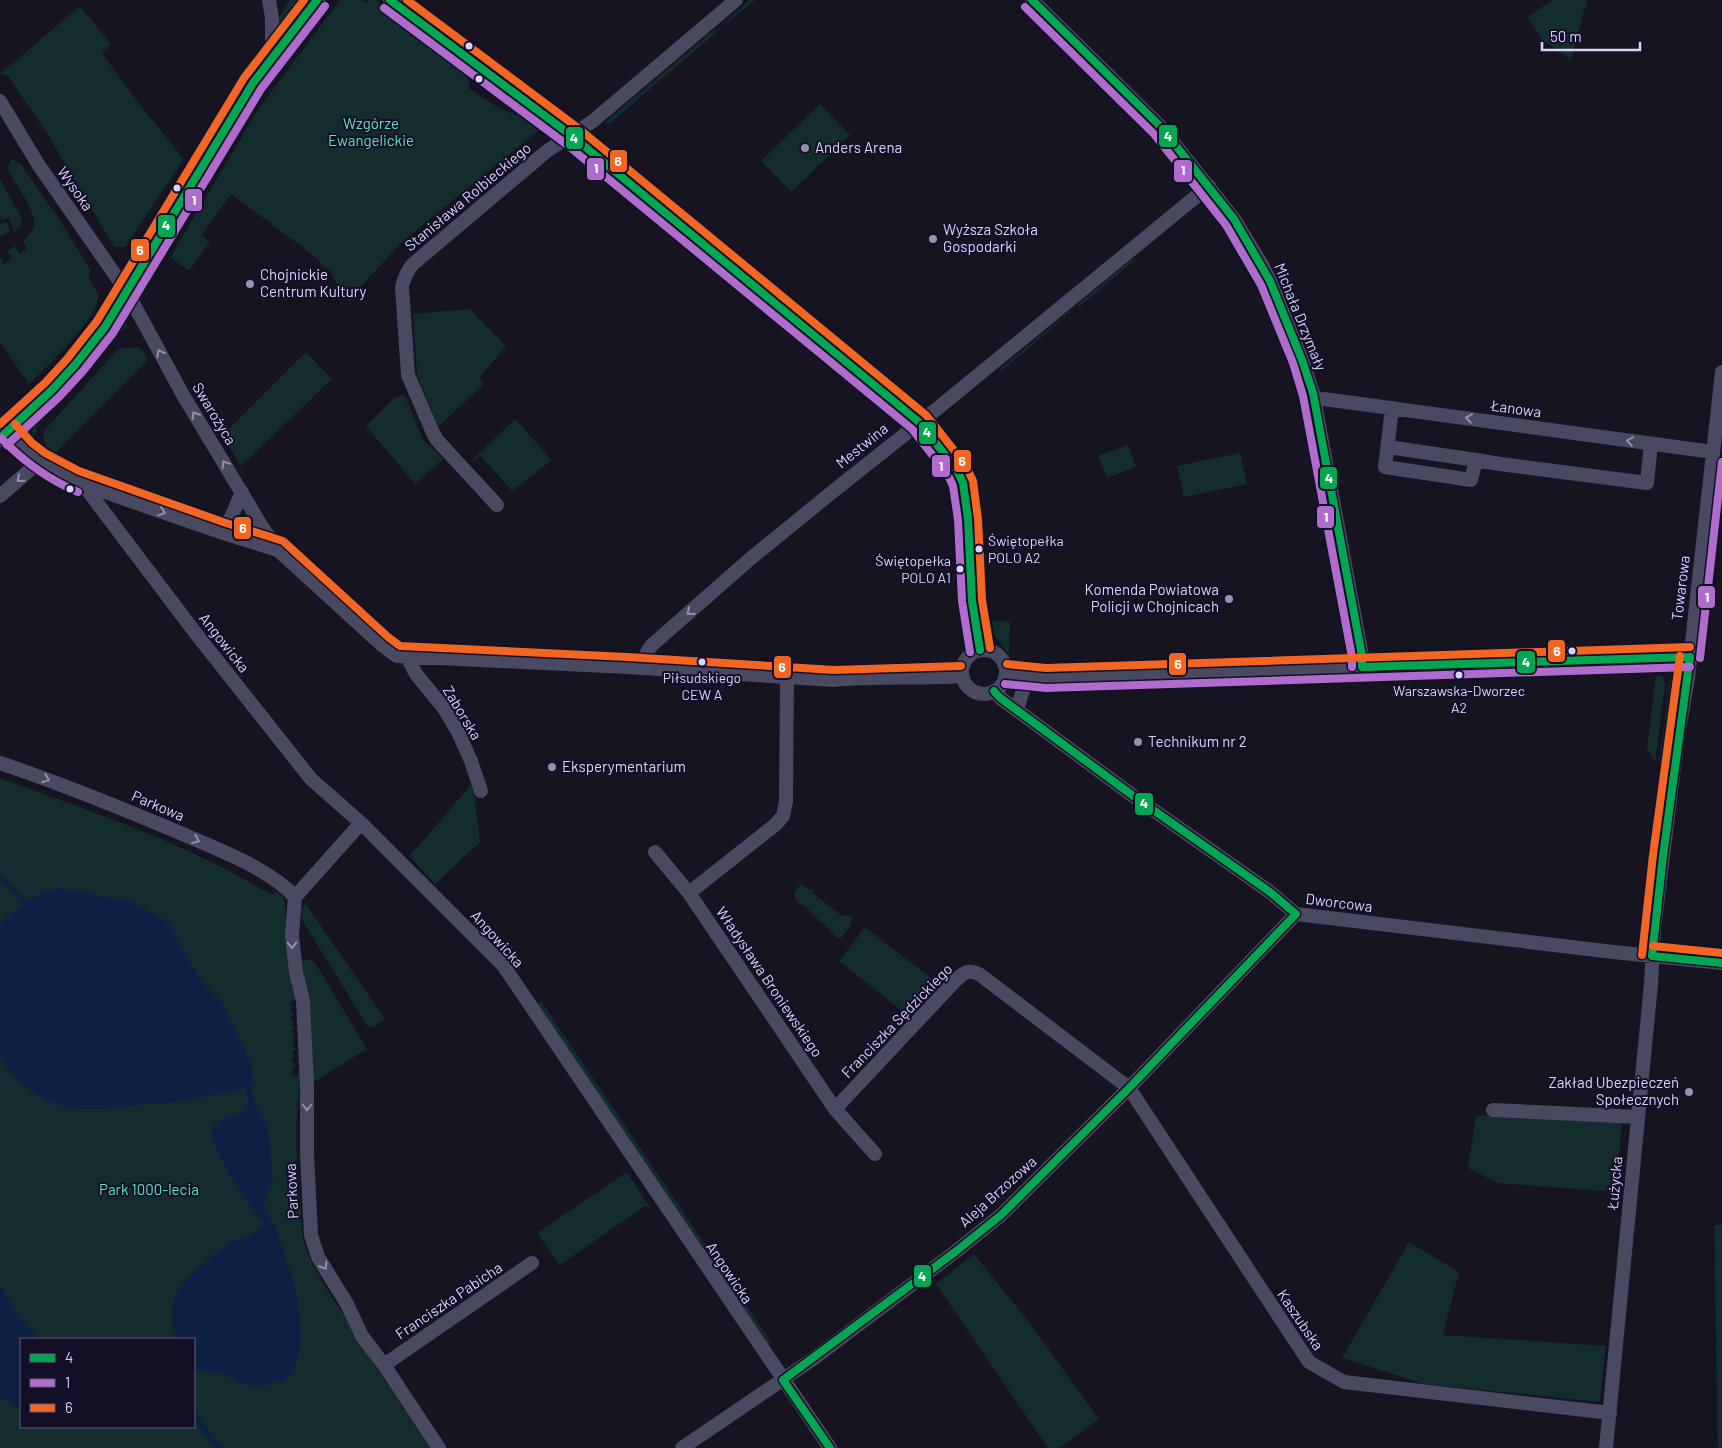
<svg xmlns="http://www.w3.org/2000/svg" width="1722" height="1448" font-family="Barlow,sans-serif">
	<style>
		.green { fill: #132c2d; fill-rule: evenodd }
		.water { fill: #0d2144 }
		.lines { fill: none; stroke-linecap: round; stroke-linejoin: round }
		.stream { stroke: #0d2144; stroke-width: 4 }
		.minor { stroke: #4a4962; stroke-width: 14 }
		.major { stroke: #5e5373; stroke-width: 18 }
		.bus-1-casing { stroke: #130f26; stroke-width: 11 }
		.bus-2-casing { stroke: #130f26; stroke-width: 11 }
		.bus-3-casing { stroke: #130f26; stroke-width: 11 }
		.bus-1 { stroke: #00a651; stroke-width: 8 }
		.bus-2 { stroke: #b06ccc; stroke-width: 8 }
		.bus-3 { stroke: #f26522; stroke-width: 8 }
		.oneway { stroke: #928eb0 }
		.bus-dot { fill: #d9d4ff; stroke: #130f26; stroke-width: 2 }
		.poi-dot { fill: #9591b1; stroke: #130f26; stroke-width: 2 }
		.labels { text-anchor: middle; stroke-width: 4; stroke-linejoin: round; paint-order: stroke }
		.bus-label { font-size: 14px; fill: #d9d4ff; stroke: #130f26 }
		.park-label { font-size: 15px; fill: #5fe0c0; stroke: #130f26 }
		.poi-label { font-size: 15px; fill: #d9d4ff; stroke: #130f26; text-anchor: start }
		.street-label { font-size: 15px; fill: #d9d4ff; stroke: #130f26 }
		.line-badge { stroke: #130f26; stroke-width: 2 }
		.badge-label { font-size: 14px; text-anchor: middle; font-weight: bold; fill: #fff }
	</style>
	<rect width="100%" height="100%" fill="#161421"/>
	<path class="green" d="M289,0H304L278,34L277,21Z
		M340,0H362L367,3L369,0H375L436,47L470,81L468,88L499,108L518,116L539,130L402,242L354,294L345,299L330,271L305,249L231,194L202,235L210,242L189,271L170,257L259,108Z
		M749,0H755L728,22L727,21Z
		M1552,0H1587L1571,60L1541,39L1528,17Z
		M80,6L111,44L102,53L141,106L184,159L125,247H114L48,135L8,76L0,74Z
		M714,30L717,32L609,124L604,123Z
		M820,104L850,135L791,192L761,161Z
		M13,158L15,161L20,163L63,225L90,269L89,278C92,283 97,289 98,295C102,314 44,371 29,384L0,342V257L4,264L12,259L7,251L15,246L20,254L27,249L23,241C27,236 33,232 34,225C36,210 16,185 9,172L8,165Z
		M0,179L22,219L21,226L14,232L9,218L1,220L0,217Z
		M7,222L10,231L0,237V224Z
		M1132,259H1136L1079,307L1077,305Z
		M470,309L506,346L479,378L484,384L438,427L417,375L413,314Z
		M1070,311L1071,312L1000,372L999,370Z
		M122,324L130,325L113,338L77,385L40,422C36,427 36,434 32,439V431L38,419L86,368L117,327Z
		M138,347L146,355L147,361L55,453C46,448 44,443 43,432L118,349Z
		M306,352L332,379L241,466L229,446L230,428Z
		M404,394L423,439L443,459L415,484L366,426L394,398Z
		M515,419L552,460L512,491L481,456L470,462Z
		M1128,445L1136,467L1107,478L1098,456Z
		M1240,453L1247,484L1184,497L1177,466Z
		M992,621L1010,622L1009,655L995,636Z
		M1660,675L1663,677L1665,684L1655,763L1647,748L1656,676Z
		M1670,680L1674,681L1664,765L1659,763Z
		M1677,684H1681L1665,815L1658,835Z
		M1660,768H1663L1652,845L1649,844Z
		M0,778C72,805 147,829 215,864C235,873 253,885 272,895L275,892L279,893L284,898L287,937L299,994L290,1004L293,1007L290,1010L294,1014L290,1018L294,1021L291,1025L295,1028L292,1031L295,1035L292,1039L295,1042L292,1045L296,1049L292,1053L295,1056L291,1061L296,1065L291,1072L296,1077L302,1071C294,1114 296,1157 300,1200C302,1216 300,1233 306,1249C314,1271 327,1289 340,1309L346,1310L370,1358L431,1448H0ZM21,1339H194V1427H21Z
		M473,783L480,842L435,884L409,856C431,833 451,807 473,783Z
		M800,885H803L809,890L811,889L813,891V893L841,915L844,916L847,915L852,918L851,925L841,938L836,937L825,925L815,917L806,907L797,902L794,893Z
		M306,904L385,1019L374,1027H368L302,920L301,910Z
		M865,927L932,979L905,1013L839,961Z
		M307,959L312,961L317,966L367,1049L317,1080L310,1081L302,961Z
		M541,1001L771,1342L769,1345L536,1006Z
		M1490,1114L1622,1121L1616,1192L1498,1183L1468,1168L1476,1116Z
		M627,1172L650,1208L645,1206L560,1265L537,1233Z
		M1714,1225H1722V1448H1718Z
		M1409,1242L1459,1272L1443,1335L1606,1346L1600,1402L1424,1384L1342,1358Z
		M974,1254L1031,1325L1099,1419L1059,1448H1048L936,1284Z"/>
	<path class="water" d="M59,888L131,902L163,919L171,927L189,961L203,983L222,1002L245,1049L251,1067L254,1083L250,1085L255,1104L268,1126L273,1182L264,1202L266,1212L275,1227L296,1291L301,1327L300,1348L294,1370L289,1377L284,1380L261,1387H252L243,1384L224,1375L202,1370L194,1374V1339H178C162,1302 177,1287 205,1263C213,1256 222,1246 232,1242C242,1237 260,1235 264,1223C247,1204 217,1157 211,1133C216,1114 239,1119 249,1107L245,1088L184,1101L95,1109L69,1108L46,1100L35,1094L15,1078L0,1058V924C18,908 34,892 59,888Z
		M0,1286L20,1319L31,1330L37,1339H21V1409L0,1398Z
		M194,1412L223,1448H216L194,1421Z"/>
	<g class="lines">
		<path class="stream" d="M0,876L25,903"/>
		<path class="minor" d="M269,0L272,18V44L277,50
			M390,0L572,136L770,298L919,422L957,470L963,483L968,519L972,601L980,650
			M1032,0L1161,127L1234,219L1262,265L1270,281L1302,360L1313,393L1362,656V667
			M0,101L38,164L127,292L183,395L261,525L278,550
			M1315,400L1324,399L1713,452
			M1392,408L1385,467L1471,480L1476,460L1500,464L1647,483L1651,444
			M8,431L25,450L40,461L75,480L116,496L220,532L278,550L382,645L397,656L627,667L834,680C877,676 919,679 962,676
			M1388,447L1476,460
			M82,483L197,635L311,779L361,823L503,965L830,1448
			M0,496L40,461
			M497,505L437,440L433,433L408,375L402,287C404,278 407,271 413,264L547,151L593,121L736,0
			M220,532L229,522L242,492
			M962 672a22 22 0 1 1 44 0a22 22 0 1 1-44 0Z
			M407,657L416,674L443,707L458,732L471,761L481,791
			M646,668L647,652L652,645L750,559L831,493L938,408L1209,186
			M1006,674L1046,678L1690,657
			M994,691L999,697L1132,795L1270,892L1296,914L1613,952L1722,963
			M1017,710L1022,693L1030,676
			M0,763C63,784 124,809 185,835C219,850 270,869 295,897
			M361,823L295,897L292,935L296,972L303,1001L307,1085V1154L311,1235L318,1257L347,1304L362,1336L384,1365L439,1448
			M655,852L689,893L835,1109L875,1154
			M689,893L775,825L783,816L786,801L787,678
			M835,1109L955,981C963,973 968,969 979,974L1129,1088L1309,1362L1344,1382L1610,1413
			M1493,1110L1638,1117
			M384,1365L532,1263
			M682,1448L813,1359L955,1252L1001,1215L1129,1088L1296,914
			M1606,1448L1651,984L1654,928L1678,735L1688,678L1722,372"/>
		<path class="major" d="M0,438L52,390L75,365L105,327L253,83L317,0"/>
		<g class="bus-1-casing">
			<path id="bus-1" d="M390,0L572,136L919,422L957,470L963,483L968,519L972,601L980,650
				M1032,0L1161,127L1234,219L1270,281L1302,360L1313,393L1362,656V667
				M0,438L52,390L75,365L105,327L253,83L317,0
				M1362,667L1690,657
				M994,691L999,697L1132,795L1270,892L1296,914
				M1652,956L1663,856L1690,657
				M1652,956L1722,963
				M783,1380L955,1252L1001,1215L1129,1088L1296,914
				M783,1380L830,1448"/>
		</g>
		<g class="bus-2-casing">
			<path id="bus-2" d="M1025,7L1154,134L1226,225L1261,285L1293,363L1303,396L1352,657V667
				M384,8L566,144L912,429L948,475L953,486L958,520L962,601L970,652
				M1,438C24,462 47,479 78,492
				M7,445L59,397L83,371L113,333L261,89L325,6
				M1700,658L1722,462
				M1005,684L1046,688L1690,667"/>
		</g>
		<g class="bus-3-casing">
			<path id="bus-3" d="M407,0L578,128L926,415L965,464L973,481L978,519L982,600L990,648
				M0,424L45,383L67,359L97,321L244,78L304,0
				M15,424L32,443L45,453L79,471L223,522L283,541L388,637L400,646L627,657L834,670L961,666
				M1007,664L1046,668L1690,647
				M1653,946L1722,953
				M1642,955L1653,855L1680,656"/>
		</g>
		<use href="#bus-1" class="bus-1"/>
		<use href="#bus-2" class="bus-2"/>
		<use href="#bus-3" class="bus-3"/>
	</g>
	<defs><path id="oneway-chevron" d="M-2-3.5L2.5 0L-2 3.5" fill="none" stroke-width="1.6" stroke-linecap="round" stroke-linejoin="round" transform="scale(1.25)"/></defs>
	<g class="oneway">
		<use href="#oneway-chevron" transform="translate(160 353) rotate(-119)"/>
		<use href="#oneway-chevron" transform="translate(195 415) rotate(-122)"/>
		<use href="#oneway-chevron" transform="translate(1469 418) rotate(-172)"/>
		<use href="#oneway-chevron" transform="translate(1630 441) rotate(-172)"/>
		<use href="#oneway-chevron" transform="translate(225 464) rotate(-121)"/>
		<use href="#oneway-chevron" transform="translate(20 479) rotate(139)"/>
		<use href="#oneway-chevron" transform="translate(162 512) rotate(19)"/>
		<use href="#oneway-chevron" transform="translate(690 612) rotate(139)"/>
		<use href="#oneway-chevron" transform="translate(46 779) rotate(21)"/>
		<use href="#oneway-chevron" transform="translate(196 840) rotate(23)"/>
		<use href="#oneway-chevron" transform="translate(292 945) rotate(87)"/>
		<use href="#oneway-chevron" transform="translate(307 1107) rotate(90)"/>
		<use href="#oneway-chevron" transform="translate(324 1266) rotate(58)"/>
	</g>
	<g class="bus-dot">
		<circle cx="469" cy="46" r="4.5"/>
		<circle cx="479" cy="79" r="4.5"/>
		<circle cx="177" cy="188" r="4.5"/>
		<circle cx="70" cy="489" r="4.5"/>
		<circle cx="979" cy="549" r="4.5"/>
		<circle cx="960" cy="569" r="4.5"/>
		<circle cx="1572" cy="651" r="4.5"/>
		<circle cx="702" cy="662" r="4.5"/>
		<circle cx="1459" cy="675" r="4.5"/>
	</g>
	<g class="poi-dot">
		<circle cx="805" cy="148" r="5"/>
		<circle cx="933" cy="239" r="5"/>
		<circle cx="250" cy="284" r="5"/>
		<circle cx="1229" cy="599" r="5"/>
		<circle cx="1138" cy="742" r="5"/>
		<circle cx="552" cy="767" r="5"/>
		<circle cx="1689" cy="1092" r="5"/>
	</g>
	<g class="labels">
		<g class="bus-label">
			<text x="988" y="546" text-anchor="start">Świętopełka<tspan x="988" dy="17">POLO A2</tspan></text>
			<text x="951" y="566" text-anchor="end">Świętopełka<tspan x="951" dy="17">POLO A1</tspan></text>
			<text x="702" y="683">Piłsudskiego<tspan x="702" dy="17">CEW A</tspan></text>
			<text x="1459" y="696">Warszawska-Dworzec<tspan x="1459" dy="17">A2</tspan></text>
		</g>
		<g class="park-label">
			<text x="371" y="129">Wzgórze<tspan x="371" dy="17">Ewangelickie</tspan></text>
			<text x="149" y="1195">Park 1000-lecia</text>
		</g>
		<g class="poi-label">
			<text x="815" y="153">Anders Arena</text>
			<text x="943" y="235">Wyższa Szkoła<tspan x="943" dy="17">Gospodarki</tspan></text>
			<text x="260" y="280">Chojnickie<tspan x="260" dy="17">Centrum Kultury</tspan></text>
			<text x="1219" y="595" text-anchor="end">Komenda Powiatowa<tspan x="1219" dy="17">Policji w Chojnicach</tspan></text>
			<text x="1148" y="747">Technikum nr 2</text>
			<text x="562" y="772">Eksperymentarium</text>
			<text x="1679" y="1088" text-anchor="end">Zakład Ubezpieczeń<tspan x="1679" dy="17">Społecznych</tspan></text>
		</g>
		<g class="street-label">
			<text transform="translate(75 189) rotate(55)" y="5">Wysoka</text>
			<text transform="translate(468 197) rotate(-40)" y="5">Stanisława Rolbieckiego</text>
			<text transform="translate(1300 317) rotate(68)" y="5">Michała Drzymały</text>
			<text transform="translate(1516 409) rotate(8)" y="5">Łanowa</text>
			<text transform="translate(214 414) rotate(59)" y="5">Swarożyca</text>
			<text transform="translate(862 446) rotate(-39)" y="5">Mestwina</text>
			<text transform="translate(1681 588) rotate(-83)" y="5">Towarowa</text>
			<text transform="translate(224 643) rotate(52)" y="5">Angowicka</text>
			<text transform="translate(462 713) rotate(59)" y="5">Zaborska</text>
			<text transform="translate(158 806) rotate(23)" y="5">Parkowa</text>
			<text transform="translate(1339 903) rotate(7)" y="5">Dworcowa</text>
			<text transform="translate(497 939) rotate(48)" y="5">Angowicka</text>
			<text transform="translate(769 982) rotate(56)" y="5">Władysława Broniewskiego</text>
			<text transform="translate(897 1021) rotate(-46)" y="5">Franciszka Sędzickiego</text>
			<text transform="translate(1615 1183) rotate(-85)" y="5">Łużycka</text>
			<text transform="translate(292 1191) rotate(-93)" y="5">Parkowa</text>
			<text transform="translate(998 1192) rotate(-42)" y="5">Aleja Brzozowa</text>
			<text transform="translate(729 1273) rotate(56)" y="5">Angowicka</text>
			<text transform="translate(449 1301) rotate(-34)" y="5">Franciszka Pabicha</text>
			<text transform="translate(1300 1320) rotate(56)" y="5">Kaszubska</text>
		</g>
	</g>
	<g class="line-badge">
		<rect x="1158" y="124" width="20" height="24" rx="5" fill="#00a651"/>
		<rect x="565" y="126" width="19" height="24" rx="5" fill="#00a651"/>
		<rect x="609" y="149" width="19" height="24" rx="5" fill="#f26522"/>
		<rect x="586" y="157" width="19" height="24" rx="5" fill="#b06ccc"/>
		<rect x="1173" y="159" width="20" height="24" rx="5" fill="#b06ccc"/>
		<rect x="184" y="188" width="19" height="24" rx="5" fill="#b06ccc"/>
		<rect x="157" y="214" width="19" height="24" rx="5" fill="#00a651"/>
		<rect x="130" y="238" width="20" height="24" rx="5" fill="#f26522"/>
		<rect x="918" y="421" width="19" height="24" rx="5" fill="#00a651"/>
		<rect x="953" y="449" width="19" height="24" rx="5" fill="#f26522"/>
		<rect x="931" y="454" width="20" height="24" rx="5" fill="#b06ccc"/>
		<rect x="1319" y="466" width="19" height="24" rx="5" fill="#00a651"/>
		<rect x="1316" y="505" width="19" height="24" rx="5" fill="#b06ccc"/>
		<rect x="233" y="516" width="19" height="24" rx="5" fill="#f26522"/>
		<rect x="1697" y="585" width="19" height="24" rx="5" fill="#b06ccc"/>
		<rect x="1547" y="639" width="19" height="24" rx="5" fill="#f26522"/>
		<rect x="1516" y="650" width="20" height="24" rx="5" fill="#00a651"/>
		<rect x="1168" y="652" width="19" height="24" rx="5" fill="#f26522"/>
		<rect x="773" y="655" width="19" height="24" rx="5" fill="#f26522"/>
		<rect x="1134" y="792" width="20" height="24" rx="5" fill="#00a651"/>
		<rect x="913" y="1264" width="19" height="24" rx="5" fill="#00a651"/>
	</g>
	<g class="badge-label">
		<text x="1168" y="141">4</text>
		<text x="574" y="143">4</text>
		<text x="618" y="166">6</text>
		<text x="596" y="173">1</text>
		<text x="1183" y="175">1</text>
		<text x="194" y="205">1</text>
		<text x="166" y="230">4</text>
		<text x="140" y="255">6</text>
		<text x="927" y="437">4</text>
		<text x="962" y="466">6</text>
		<text x="941" y="471">1</text>
		<text x="1329" y="483">4</text>
		<text x="1326" y="522">1</text>
		<text x="243" y="533">6</text>
		<text x="1707" y="602">1</text>
		<text x="1557" y="656">6</text>
		<text x="1526" y="667">4</text>
		<text x="1178" y="669">6</text>
		<text x="782" y="672">6</text>
		<text x="1144" y="808">4</text>
		<text x="922" y="1281">4</text>
	</g>
	<rect x="20" y="1338" width="175" height="90" fill="#130f26" stroke="#625e7d"/>
	<rect x="30" y="1354" width="25" height="8" fill="#00a651" stroke="#625e7d"/>
	<text x="65" y="1363" font-size="15" fill="#d9d4ff">4</text>
	<rect x="30" y="1379" width="25" height="8" fill="#b06ccc" stroke="#625e7d"/>
	<text x="65" y="1388" font-size="15" fill="#d9d4ff">1</text>
	<rect x="30" y="1404" width="25" height="8" fill="#f26522" stroke="#625e7d"/>
	<text x="65" y="1413" font-size="15" fill="#d9d4ff">6</text>
	<path d="M1542 42v8h98v-8" fill="none" stroke="#d9d4ff" stroke-width="2.5"/>
	<text x="1550" y="42" font-size="15" fill="#d9d4ff" stroke="#130f26" stroke-width="4" paint-order="stroke">50 m</text>
</svg>
